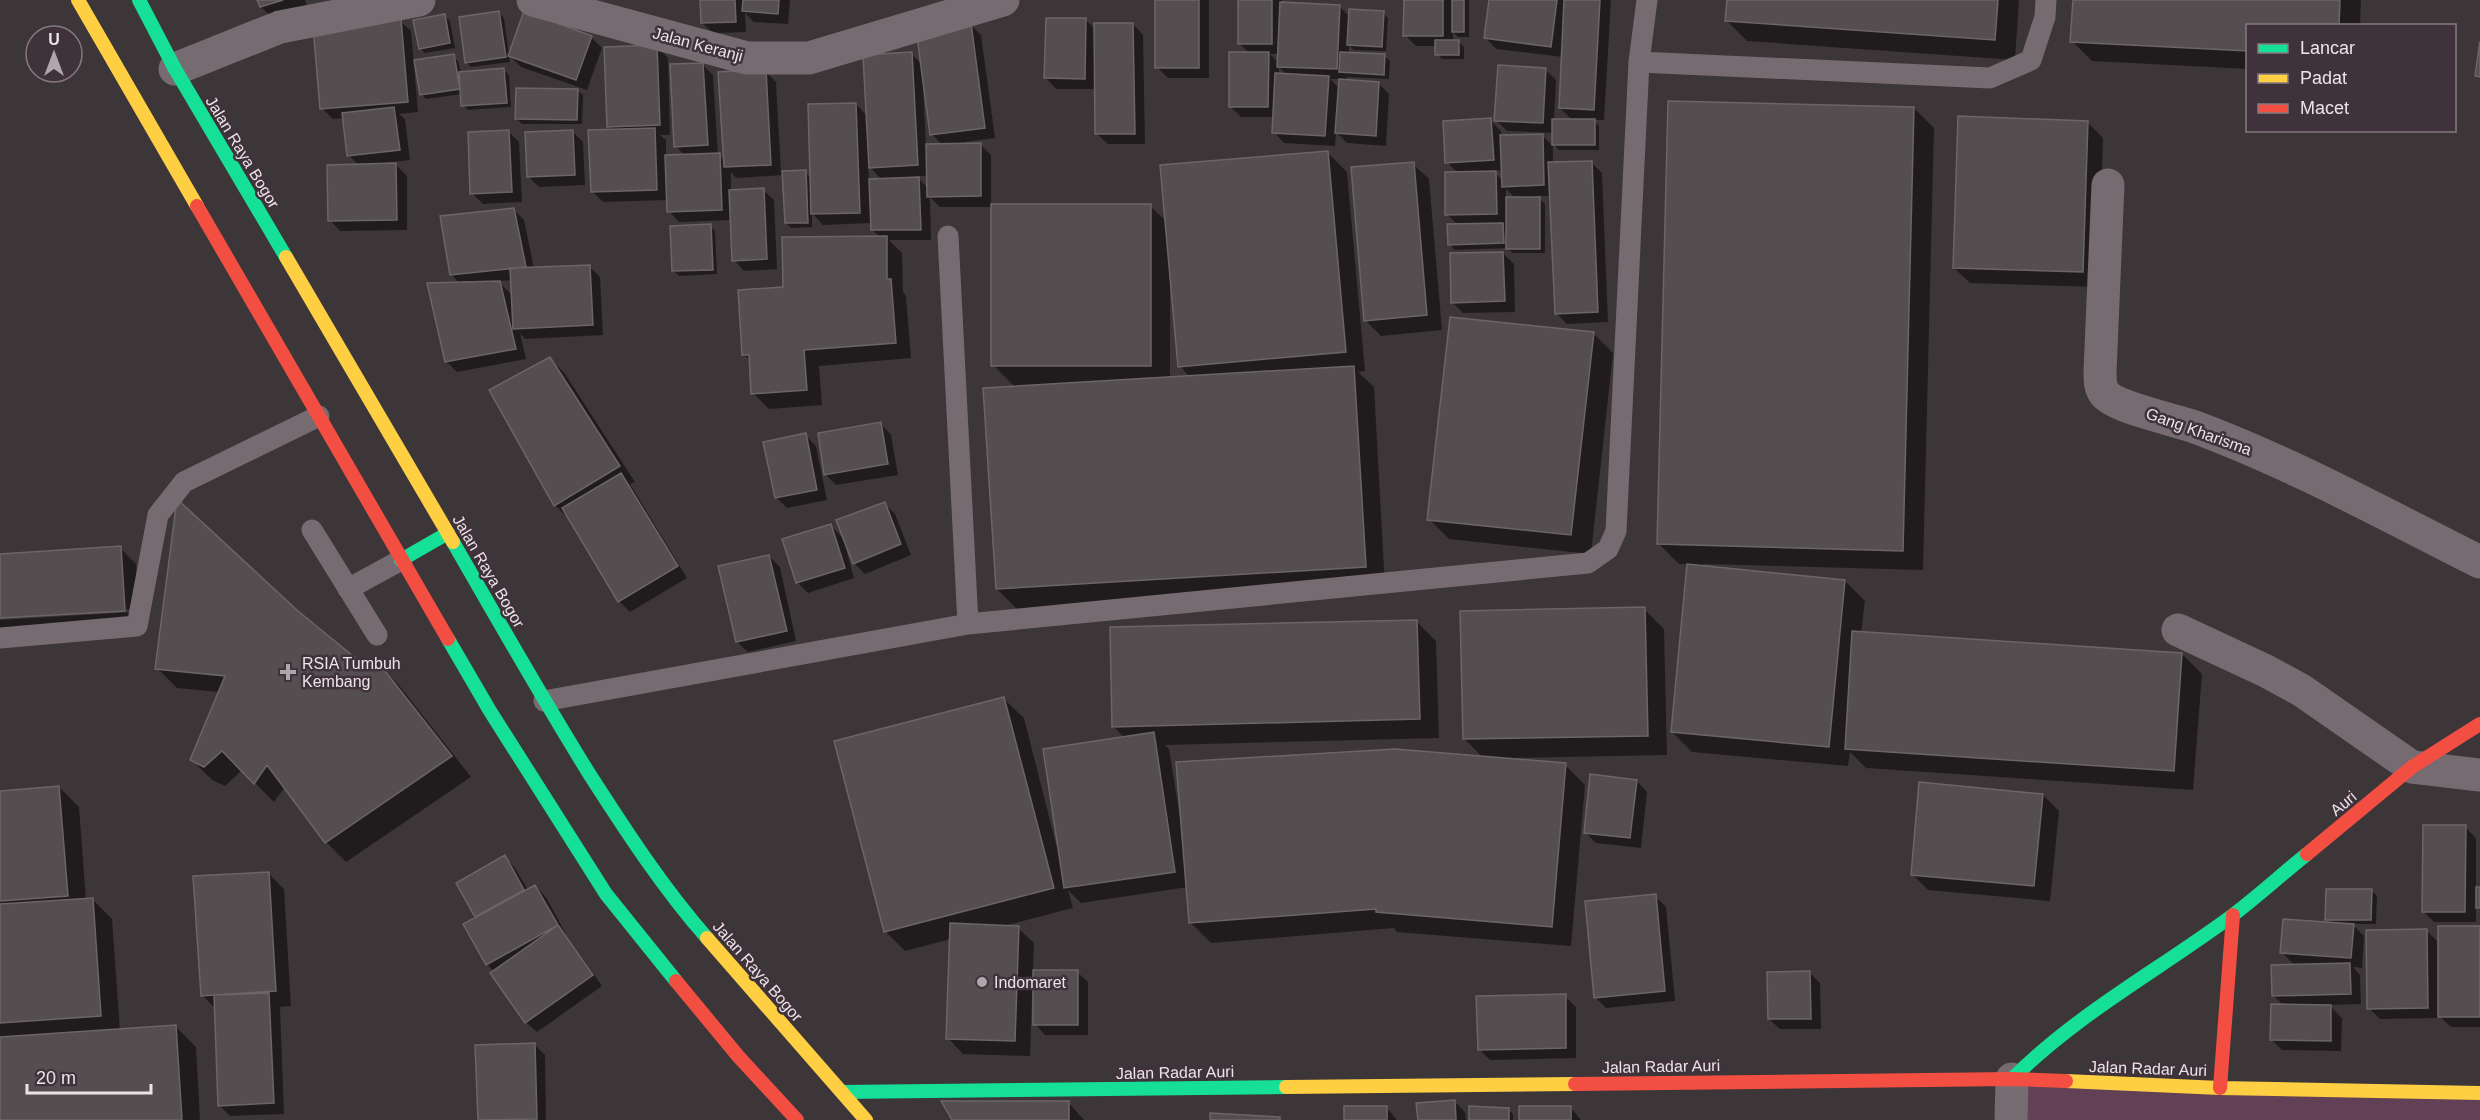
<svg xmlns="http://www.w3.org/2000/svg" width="2480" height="1120" font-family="Arial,sans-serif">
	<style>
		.green { fill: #624156 }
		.shadow { fill: #0007; fill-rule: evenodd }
		.building { fill: #544e51; stroke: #6b6568; stroke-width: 1.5 }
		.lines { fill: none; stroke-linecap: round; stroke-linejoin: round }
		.lane { stroke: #776b72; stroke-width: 21 }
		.street { stroke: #776b72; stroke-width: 33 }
		.fast { stroke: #16e098; stroke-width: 14 }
		.slow { stroke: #ffcf43; stroke-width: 14 }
		.jam { stroke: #f24e42; stroke-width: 14 }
		.poi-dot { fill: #aea6ab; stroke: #40323a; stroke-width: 2 }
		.labels { text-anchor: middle; stroke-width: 5; stroke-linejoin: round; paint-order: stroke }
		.street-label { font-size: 16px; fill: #ece3e9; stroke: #40323a }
		.poi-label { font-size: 16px; fill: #ece3e9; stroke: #40323a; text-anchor: start }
	</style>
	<rect width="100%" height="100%" fill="#3c3639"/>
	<path class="green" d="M2012,1079L2480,1090V1120H2011Z"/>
	<path class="shadow" d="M259,0H305L307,6L272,17L261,7Z
		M701,0H790L788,24L754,22L745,13L746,32L713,33L702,23Z
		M1157,0H1209V78H1168L1157,67Z
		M1239,0H1282V3L1340,7L1350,17L1383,13L1388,18L1386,51L1354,50L1349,45V54L1385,56L1390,61L1389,79L1347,77V81L1378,83L1389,94L1386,146L1347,143L1336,132L1335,146L1284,143L1274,132V117H1241L1230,106L1249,53L1239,43ZM1270,54H1279V63ZM1279,67L1287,75H1279ZM1330,79H1341L1340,89Z
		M1406,0H1469V37H1458L1453,32V42H1459L1464,47V59H1442L1437,54V46H1416L1405,35Z
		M1491,0H1611L1604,120H1593L1599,126V150H1559L1554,145V133L1507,131L1496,120L1546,70L1556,80L1554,121H1573L1560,108L1563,57L1496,49L1486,38Z
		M1728,0H2019L2015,60L1747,41L1727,21Z
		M2074,0H2361L2360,26H2248V69L2092,61L2072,41Z
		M499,13L504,18L510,62L471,67L466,62Z
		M445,16L450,21L455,48L425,53L420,48Z
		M1086,20L1096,30L1133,24L1143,35L1145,144H1108L1097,134L1096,89H1056L1046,78Z
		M400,21L411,31L418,112L399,114L405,119L410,160L385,163V165H396L407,176V230L340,231L330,220L359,166L349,155L344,118L333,119L322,108Z
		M970,24L981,35L995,138L965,142V145L980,144L991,155V206H1150L1167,222L1327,152L1347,172L1365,371L1358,372L1374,387L1385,587L1017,609L997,589L1015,387L993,365V207H940L930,197L931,240H889L902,253L903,292L906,296L911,358L819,366L822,405L769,409L753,393L751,361L744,355L785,288L880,237L872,230V223L823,225L812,213V227L791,228L786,223L784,175L736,178L731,172V191L763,190L774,200L777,269L744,271L734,260L732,220L679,222L669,211L668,200L603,202L592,191L613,131L609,126L657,47L668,58L670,135H660L666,140V157L685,156L676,146L702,64L713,75L718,155L725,160L765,71L776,82L781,172H805L811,178L856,104L867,116L911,54L923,65ZM923,87H925L932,134L942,145H926ZM868,165L882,180H869ZM916,176H928L929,189ZM1170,283H1172L1180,366L1190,377L1170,378Z
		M591,37L602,48L587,90L521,67L510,56Z
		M453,56L458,61L461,73L504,70L509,75L511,107L468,110L463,105L462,94L426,99L421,94Z
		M577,90L583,95L582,124H522L517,119Z
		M1914,108L1934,128L1923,570L1703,564V567L1845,581L1865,601L1861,633L2182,654L2202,674L2193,790L1866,768L1850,752L1848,766L1692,752L1672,732L1689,564H1679L1659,544Z
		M1490,120L1501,131L1502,136L1542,135L1553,146V163L1591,162L1602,173L1608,322L1567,324L1556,313L1551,196H1537L1545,204V253H1513L1507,248L1455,250L1450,245L1458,225L1447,214L1458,173L1447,162ZM1503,170V181L1493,171ZM1506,189L1516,199H1506Z
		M2087,122L2103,138L2098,287L1970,283L1954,268Z
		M508,131L519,142L522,202L483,204L472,193Z
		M572,131L583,142L585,185L539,187L528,176Z
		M1413,164L1429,179L1442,330L1381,336L1365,320Z
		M513,209L524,220L534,269L589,266L600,277L603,335L525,339L520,333L526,359L457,372L446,361L460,284L451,274ZM512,280L513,296L498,281Z
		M710,226L715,231L717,274L679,276L673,270Z
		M1503,253L1514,264L1515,312L1463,313L1452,302Z
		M1593,333L1613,353L1591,554L1449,539L1429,519Z
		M550,358L565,374L635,482L630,484L687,578L630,612L619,601L570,520L555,505Z
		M881,424L891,435L898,475L836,485L825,474Z
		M805,435L816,446L827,500L787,508L776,497Z
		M884,503L895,514L911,555L865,574L854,563Z
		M830,525L843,538L854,578L808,593L797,582Z
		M120,548L136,564L140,626L0,634V620L133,612L132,609L0,617V555Z
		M769,556L780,567L796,641L748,652L737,642Z
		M1644,609L1664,629L1667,755L1511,758V760L1565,765L1585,785L1571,946L1397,932L1394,928L1211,943L1191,923L1188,887L1081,903L1068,890L1073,908L1003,926L1018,928L1034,943L1033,972H1077L1088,982V1035H1045L1035,1024V994H1032L1030,1056L963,1054L948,1038L951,939L905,951L885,931L1004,699L1024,718L1057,848L1125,738L1113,726L1416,621L1436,641L1439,738L1165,745L1169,749L1180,817L1483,758L1464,738Z
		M297,612L369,670L378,664L398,684L471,777L346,862L326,842L285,787L274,802L242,770L225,786L212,780L192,760L220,692L177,688L157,668Z
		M1637,781L1647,792L1641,848L1596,843L1585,832Z
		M59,787L79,807L86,900L92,899L112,919L120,1031L176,1027L196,1047L200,1120H0V792Z
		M2043,795L2059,811L2050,901L1928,890L1912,874Z
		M2465,827L2476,838V889H2480V910L2476,905V922H2434L2423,911Z
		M505,857L515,868L528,890L535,886L546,897L568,938L602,986L537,1032L526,1022L494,972L487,964L477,918L458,883Z
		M268,873L284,889L291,1006L280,1007L284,1114L230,1116L219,1105L216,1009L202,995Z
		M2372,891L2377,896L2376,924H2352L2364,936L2362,968L2353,967L2360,975L2361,1004L2329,1005L2342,1018L2341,1051L2282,1050L2271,1039L2284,1006L2273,995L2295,966L2282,952L2331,924L2327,919Z
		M1655,896L1666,907L1675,1001L1606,1008L1595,997Z
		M2480,928V1027H2451L2438,1015V1018L2380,1019L2369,1008L2426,930L2437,941V953H2440Z
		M1809,972L1820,983L1821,1029H1780L1769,1019Z
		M1565,996L1576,1007V1058L1490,1060L1479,1049Z
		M534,1044L545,1055L546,1120H480Z
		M1068,1102L1084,1120H954Z
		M1455,1102L1465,1112L1466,1120H1419Z
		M1386,1107L1397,1120H1346Z
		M1570,1107L1581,1120H1521Z
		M1508,1109L1513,1114V1120H1470Z"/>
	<path class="building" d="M257,0H283L260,7Z
		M700,0H735L736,22L701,23Z
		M743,0H779L778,14L742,11Z
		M1155,0H1199V68H1155Z
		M1238,0H1272V44H1238Z
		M1404,0H1443V36H1403Z
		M1452,0H1464V32H1452Z
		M1489,0H1557L1551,47L1484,38Z
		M1564,0H1600L1594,110L1559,108Z
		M1727,0H1998L1995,40L1725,21Z
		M2073,0H2340L2339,26H2248V51L2070,42Z
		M1280,2L1340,5L1337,69L1277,67Z
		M1349,9L1384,11L1382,47L1347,45Z
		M499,11L506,57L465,63L459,17Z
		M524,11L592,36L576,80L508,56Z
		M445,14L450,43L419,49L413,20Z
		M1046,18H1086L1085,79L1044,78Z
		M401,19L408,102L320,109L313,27Z
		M971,23L985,128L930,135L916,29Z
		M1094,23H1133L1135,134H1095Z
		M1435,40H1459V55H1435Z
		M2480,41V77L2475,76Z
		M657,45L660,125L607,127L604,47Z
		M912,52L918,165L869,168L863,55Z
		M1229,52H1269L1268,107H1229Z
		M1340,52L1385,54L1384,75L1339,72Z
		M454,54L460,89L420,95L414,60Z
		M703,63L708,145L674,147L670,64Z
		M1498,65L1546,68L1543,123L1494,121Z
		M504,68L507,103L461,106L459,72Z
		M766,69L771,165L724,167L718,72Z
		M1275,73L1329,76L1325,136L1272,133Z
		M1339,79L1379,82L1376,136L1335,133Z
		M516,88L578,89L577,120L515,119Z
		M1668,101L1914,107L1903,551L1657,544Z
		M856,103L860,213L811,214L808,104Z
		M394,107L400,150L347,156L342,113Z
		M1958,116L2088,121L2083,272L1953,268Z
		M1491,118L1494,160L1445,163L1443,121Z
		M1552,119H1595V145H1552Z
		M655,128L657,190L591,192L588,130Z
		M509,130L512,192L470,194L468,132Z
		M573,130L575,175L527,177L525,132Z
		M1543,134L1544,185L1502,187L1500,135Z
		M981,143V196L927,197L926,144Z
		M1328,151L1346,352L1178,367L1160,165Z
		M720,153L722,210L667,212L665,155Z
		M1592,161L1598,312L1555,314L1548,162Z
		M1414,162L1427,315L1364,321L1351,167Z
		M396,163L397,220L328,221L327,165Z
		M806,170L808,223H785L782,171Z
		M1496,171L1497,214L1445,215V172Z
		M919,177L921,230H871L869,179Z
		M764,188L767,259L732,261L729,190Z
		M1506,197H1540V249H1506Z
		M991,204H1151V366H991Z
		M514,208L526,267L450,275L440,216Z
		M1503,223L1504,243L1448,245L1447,224Z
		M711,224L713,270L672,271L670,226Z
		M887,236V279H891L896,343L804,350L807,390L751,394L749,355H742L738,290L783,287L782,237Z
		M1503,252L1505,301L1451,303L1450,253Z
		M590,265L593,325L513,329L510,268Z
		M500,281L516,349L445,362L427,283Z
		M1450,317L1594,332L1571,535L1427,520Z
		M550,357L620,466L554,506L489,390Z
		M1354,366L1366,567L996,589L983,388Z
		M881,422L888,464L824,475L818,433Z
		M806,433L817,490L775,498L763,442Z
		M621,473L678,566L618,602L562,508Z
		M177,499L298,611L369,669L378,662L452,756L325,843L267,765L254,784L222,751L204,767L190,760L225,676L155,669Z
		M885,502L901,544L853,564L836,520Z
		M831,524L845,568L796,583L782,539Z
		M121,546L125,611L0,618V554Z
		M769,555L787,631L736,642L718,566Z
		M1687,564L1845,580L1829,747L1671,732Z
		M1645,607L1648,736L1463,739L1460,611Z
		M1417,620L1420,719L1112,727L1110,627Z
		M1852,631L2182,653L2174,771L1845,749Z
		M1004,697L1054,888L884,932L834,741Z
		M1154,732L1175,872L1064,888L1043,749Z
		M1395,749L1566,763L1552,927L1376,912V909L1189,923L1176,762Z
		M1590,774L1637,780L1630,838L1584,833Z
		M1919,782L2043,794L2034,886L1911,875Z
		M59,786L68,896L0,901V791Z
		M2423,825H2466L2465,912H2422Z
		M505,855L524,890L475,917L456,883Z
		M269,872L276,991L201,996L193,876Z
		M535,885L558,925L486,965L463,924Z
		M2476,887H2480V908H2476Z
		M2326,889H2372L2371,920H2325Z
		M1656,894L1665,991L1594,998L1585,901Z
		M93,898L101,1016L0,1023V904Z
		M2283,919L2354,924L2351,958L2280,953Z
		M950,923L1019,926L1015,1041L946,1039Z
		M558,925L593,975L525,1023L490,973Z
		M2438,926H2480V1017H2438Z
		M2427,929L2428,1008L2367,1009L2366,930Z
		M2350,963L2351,994L2272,996L2271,965Z
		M1033,970H1078V1025H1033Z
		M1810,971L1811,1019H1768L1767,972Z
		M269,993L274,1103L218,1106L214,995Z
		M1566,994V1048L1478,1050L1476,996Z
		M2271,1004L2331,1005V1041L2270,1040Z
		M176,1025L182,1120H0V1037Z
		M535,1043L537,1119L478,1120L475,1045Z
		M1455,1100L1456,1120H1418L1416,1103Z
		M941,1101H1069V1120H952Z
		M1344,1106H1387V1120H1344Z
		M1469,1106L1509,1108V1120H1469Z
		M1519,1106H1571V1120H1519Z
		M1210,1113L1280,1117V1120H1210Z"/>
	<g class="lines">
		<path class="lane" d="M1639,62L1990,78L2031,60L2045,17L2046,0
			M948,236L968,624
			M312,530L377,635
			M348,589L401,560
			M0,638L137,626L158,515L184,482L319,416
			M544,701L968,624L1588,563L1608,549L1616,531L1639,62L1647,0"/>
		<path class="street" d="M533,0L747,58H809L1003,0
			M175,69L280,27L419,0
			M2108,185L2100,372C2100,380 2100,388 2105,394C2117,408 2176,420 2195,427C2294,464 2386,515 2480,562
			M2178,630L2266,671L2301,690L2412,767L2480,775
			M2011,1120L2012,1079"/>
		<path class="fast" d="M139,0L175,69L286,257
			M453,542C498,620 542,698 590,775C626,831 663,888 707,938
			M401,560L448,533
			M448,639L490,711L606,894L676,981
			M2012,1079C2078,1013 2159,970 2233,915C2258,896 2282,874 2307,854
			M842,1092L1286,1087"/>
		<path class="slow" d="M78,0L197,206
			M286,257L453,542
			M707,938L866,1120
			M2066,1081L2220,1088L2480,1093
			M1286,1087L1575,1084"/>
		<path class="jam" d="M197,206L448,639
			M2307,854L2412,767L2480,724
			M676,981L738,1056L797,1120
			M1575,1084L2012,1079L2066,1081
			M2220,1088L2233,915"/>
	</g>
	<g class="poi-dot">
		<path d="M285 663h6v6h6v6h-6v6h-6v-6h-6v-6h6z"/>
		<circle cx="982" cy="982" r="6"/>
	</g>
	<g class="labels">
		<g class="street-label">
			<text transform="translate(698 44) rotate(15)" y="6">Jalan Keranji</text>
			<text transform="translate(243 152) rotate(59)" y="6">Jalan Raya Bogor</text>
			<text transform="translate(2199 431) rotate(20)" y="6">Gang Kharisma</text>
			<text transform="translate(489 571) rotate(60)" y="6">Jalan Raya Bogor</text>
			<text transform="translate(2343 803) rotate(-40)" y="6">Auri</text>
			<text transform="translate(758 971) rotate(49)" y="6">Jalan Raya Bogor</text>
			<text transform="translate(1661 1066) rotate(-1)" y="6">Jalan Radar Auri</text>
			<text transform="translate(2148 1068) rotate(2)" y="6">Jalan Radar Auri</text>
			<text transform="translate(1175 1072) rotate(-1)" y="6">Jalan Radar Auri</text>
		</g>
		<g class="poi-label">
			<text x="302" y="669">RSIA Tumbuh<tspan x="302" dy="18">Kembang</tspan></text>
			<text x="994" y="988">Indomaret</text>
		</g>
	</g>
	<rect x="2246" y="24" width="210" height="108" fill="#40323a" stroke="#857980" stroke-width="1.5"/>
	<rect x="2258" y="44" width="30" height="9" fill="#16e098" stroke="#857980" stroke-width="1.5"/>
	<text x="2300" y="54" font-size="18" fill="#ece3e9">Lancar</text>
	<rect x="2258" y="74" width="30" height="9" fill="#ffcf43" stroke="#857980" stroke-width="1.5"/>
	<text x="2300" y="84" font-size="18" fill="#ece3e9">Padat</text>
	<rect x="2258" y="104" width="30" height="9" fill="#f24e42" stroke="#857980" stroke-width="1.5"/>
	<text x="2300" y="114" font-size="18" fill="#ece3e9">Macet</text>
	<g transform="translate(54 54)"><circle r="28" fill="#40323a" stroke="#857980" stroke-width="1.5"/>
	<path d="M0-4.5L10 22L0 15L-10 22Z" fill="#aea6ab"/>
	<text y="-9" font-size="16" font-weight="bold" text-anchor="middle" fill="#ece3e9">U</text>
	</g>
	<path d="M27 1084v9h124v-9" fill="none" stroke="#ece3e9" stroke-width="3"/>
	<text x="36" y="1084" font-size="18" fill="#ece3e9" stroke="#40323a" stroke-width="4.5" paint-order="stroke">20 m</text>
</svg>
